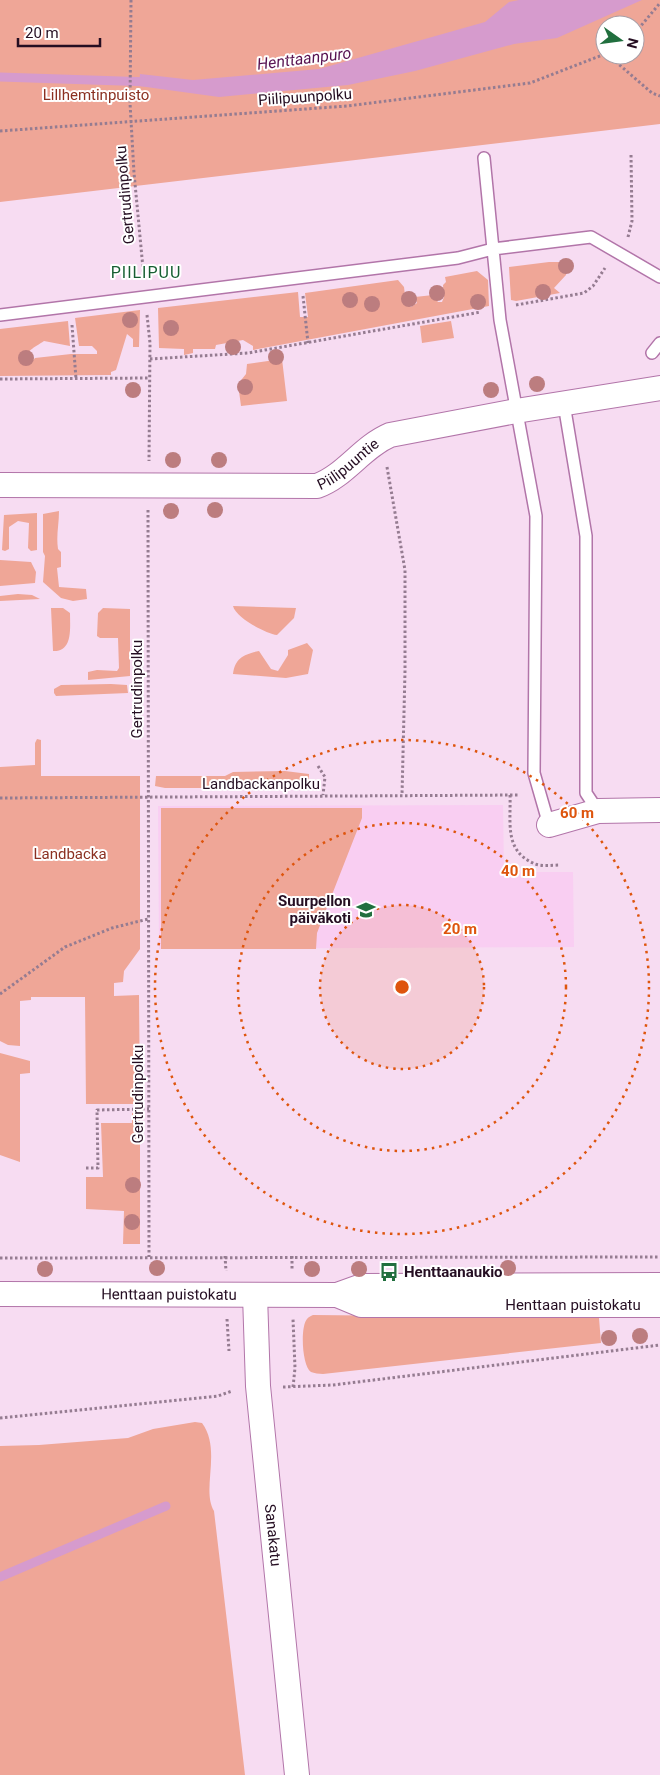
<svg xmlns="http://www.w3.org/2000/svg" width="660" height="1775" font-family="Roboto,sans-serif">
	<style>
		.built { fill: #f9cef2 }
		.green { fill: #efa697; fill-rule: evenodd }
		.water { fill: #d69bcd }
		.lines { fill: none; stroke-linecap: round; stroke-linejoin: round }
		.stream { stroke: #d69bcd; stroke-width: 9 }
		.lane-casing { stroke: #b275a9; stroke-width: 14 }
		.street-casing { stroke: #b275a9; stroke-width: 26 }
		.path { stroke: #957c91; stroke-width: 3; stroke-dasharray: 2.5 2.5; stroke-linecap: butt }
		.lane { stroke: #fff; stroke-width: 11 }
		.street { stroke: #fff; stroke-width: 24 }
		.tree { fill: #bc7d7f }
		.ring { fill: none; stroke: #de550d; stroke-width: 2.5; stroke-dasharray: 2.5 5 }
		.labels { text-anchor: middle; stroke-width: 4; stroke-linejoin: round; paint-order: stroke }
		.park-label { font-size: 15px; fill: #8b3021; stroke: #fff }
		.street-label { font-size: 15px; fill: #250e22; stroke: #fff }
		.poi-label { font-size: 15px; font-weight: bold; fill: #250e22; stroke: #fff; text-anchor: end }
		.water-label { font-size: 16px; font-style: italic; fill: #581251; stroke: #fff }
		.neighbourhood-label { font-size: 16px; letter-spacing: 1px; fill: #165e32; stroke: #fff }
		.centre { fill: #de550d; stroke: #fff; stroke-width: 2.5 }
		.ring-label { font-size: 15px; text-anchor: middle; font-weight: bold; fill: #de550d; stroke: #fff; stroke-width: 4; stroke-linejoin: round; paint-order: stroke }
	</style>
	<rect width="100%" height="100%" fill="#f7dcf2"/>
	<path class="built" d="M503,805L504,872H573L574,947L159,949L158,806Z"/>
	<path class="green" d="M0,0H660V124L0,202ZM605,25H635V55H605Z
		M549,262H562L567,270L566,275L554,288L560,293L516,301L511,300L509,267Z
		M477,271L488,280L489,306L253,350V346L243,340L216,345L215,349H193V353L184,355V349L159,348L158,308L298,292L300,317H308L305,293L398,280L404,287L406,304L411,307L417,303L415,297L433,295L438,302H442L444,297L443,285L446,282L445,277Z
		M140,310L139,347H133V339L127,334L116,370L111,372V375L0,376V329L68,321L70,346L44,341C34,348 24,351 25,364H30L35,358L71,354H97V351L92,346H79L75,318Z
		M451,321L454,338L422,343L420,326Z
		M282,359L287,401L241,406L238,384L246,374L247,364Z
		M59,511C59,525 56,535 58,549L61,552V567L57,568L59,587L86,589L87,599L73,601L61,598L43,582L45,556L43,552V514Z
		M37,513V550L31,551L28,548L29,523L18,521L9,527V549L5,551L2,550L4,515Z
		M0,560L31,562L36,572L35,583L0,586Z
		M18,594L32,595L40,599L0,601V596Z
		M233,606L296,608L294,618L277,635C265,633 236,618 233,606Z
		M51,608H63L70,613C70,628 73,652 53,651Z
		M103,608L130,609V676L88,680V672L97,670L117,671L119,668L118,638H100L97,636L98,613Z
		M307,643L313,650L308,674L286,678L233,674C235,658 244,654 259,651L271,669L278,671L288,655V650Z
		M111,684L127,685L128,693L56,696L54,693V689L61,685Z
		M37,739L41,740V776H140V949L124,971L123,982L114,983V996L139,995L140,1104H86L85,997H31V1000L20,1001V1046L8,1045L0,1041V767L35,765V743Z
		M285,771L309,774V781L306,784L296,782L294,788H165L155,786L156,776H225L233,772Z
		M161,808H362V818L317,933L316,949H161Z
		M0,1053L30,1061V1073L20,1074V1162L0,1155Z
		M132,1113L140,1114V1244H123L124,1211L86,1209V1177H103L101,1123H132Z
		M313,1315L599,1318L601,1343L323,1374C319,1374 314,1373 311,1372C302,1366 300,1327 307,1319C308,1317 311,1316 313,1315Z
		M195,1422L202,1423C222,1450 201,1490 214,1511L245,1775H0V1446L39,1445L128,1438L153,1429Z"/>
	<path class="water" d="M519,0H642L557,38L514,44L415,71L348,85L219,97L139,86L140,74L193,80L319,69L485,22L509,2Z"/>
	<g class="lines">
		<path class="stream" d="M0,77L151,82
			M0,1577L166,1506"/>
		<g class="lane-casing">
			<path id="lane" d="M484,158L500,320L536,516L534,773L549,825
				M0,315L458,258L493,249L591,237L660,277
				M652,353L660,343
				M564,404L586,536V793L598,811"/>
		</g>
		<g class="street-casing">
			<g id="street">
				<path id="s1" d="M0,485L317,486C345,476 362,447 390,435L516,411L660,388"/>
				<path d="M549,825L598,811L660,810"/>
				<path id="s2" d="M0,1294L337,1295L362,1286L660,1285"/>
				<path id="s3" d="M255,1295L258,1386L297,1775"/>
				<path id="s4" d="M337,1295L361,1305H660"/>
			</g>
		</g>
		<path class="path" d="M131,0L130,103L134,173L144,279
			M635,33L660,3
			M608,55L652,93L660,96
			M0,131L347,106L530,83L605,54
			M628,237L632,221L631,154
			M303,296L308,343
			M516,305L584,293L593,286L605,268
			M147,315L150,343L149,461
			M72,325L76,379
			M150,359L248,353L481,312
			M0,379L150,378
			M387,467L405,570V671L402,795
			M148,510L149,1257
			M318,766L325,777L323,795
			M510,795C511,822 504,850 533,863C540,867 552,865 560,865
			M0,798L519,795
			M0,994L65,947L112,928L148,919
			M86,1168H98L97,1110L149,1109
			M225,1256L226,1271
			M292,1256V1270
			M0,1258L660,1257
			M227,1319L229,1351
			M283,1387L333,1385L660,1345
			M293,1387L295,1368L293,1319
			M0,1418L218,1396L232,1391"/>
		<use href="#lane" class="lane"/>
		<use href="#street" class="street"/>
	</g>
	<g class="tree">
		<circle cx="566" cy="266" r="8"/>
		<circle cx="543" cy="292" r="8"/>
		<circle cx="437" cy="293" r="8"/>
		<circle cx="409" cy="299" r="8"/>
		<circle cx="350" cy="300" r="8"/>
		<circle cx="478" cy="302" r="8"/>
		<circle cx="372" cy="304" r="8"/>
		<circle cx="130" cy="320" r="8"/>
		<circle cx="171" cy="328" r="8"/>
		<circle cx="233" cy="347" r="8"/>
		<circle cx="276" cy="357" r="8"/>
		<circle cx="26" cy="358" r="8"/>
		<circle cx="537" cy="384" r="8"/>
		<circle cx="245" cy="387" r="8"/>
		<circle cx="133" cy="390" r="8"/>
		<circle cx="491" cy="390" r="8"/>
		<circle cx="173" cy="460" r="8"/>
		<circle cx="219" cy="460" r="8"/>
		<circle cx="215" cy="510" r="8"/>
		<circle cx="171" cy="511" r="8"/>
		<circle cx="133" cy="1185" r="8"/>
		<circle cx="132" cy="1222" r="8"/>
		<circle cx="157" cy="1268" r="8"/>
		<circle cx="508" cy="1268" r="8"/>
		<circle cx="45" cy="1269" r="8"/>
		<circle cx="312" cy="1269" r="8"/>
		<circle cx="359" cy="1269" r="8"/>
		<circle cx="640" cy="1336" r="8"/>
		<circle cx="609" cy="1338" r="8"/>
	</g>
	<circle cx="402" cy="987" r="82" fill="#de550d" fill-opacity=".12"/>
	<g class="ring">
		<circle cx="402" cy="987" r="82"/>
		<circle cx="402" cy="987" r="164"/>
		<circle cx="402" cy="987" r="247"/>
	</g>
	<defs>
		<g id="school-bare" transform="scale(1.5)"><path d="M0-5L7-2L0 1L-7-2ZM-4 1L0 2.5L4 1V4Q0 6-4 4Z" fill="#216f3e" stroke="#fff" stroke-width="2.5" paint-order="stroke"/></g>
		<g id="bus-bare" transform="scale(1.5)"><path d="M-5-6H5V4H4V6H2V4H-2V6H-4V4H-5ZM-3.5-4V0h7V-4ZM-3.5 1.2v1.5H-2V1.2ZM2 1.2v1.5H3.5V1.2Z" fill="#216f3e" stroke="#fff" stroke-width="2.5" paint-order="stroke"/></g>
	</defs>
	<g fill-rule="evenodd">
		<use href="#school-bare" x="366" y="910"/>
		<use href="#bus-bare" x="389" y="1272"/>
	</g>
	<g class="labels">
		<g class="park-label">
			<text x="96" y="100">Lillhemtinpuisto</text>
			<text x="70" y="859">Landbacka</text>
		</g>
		<g class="street-label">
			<text transform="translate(305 97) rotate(-4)" y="5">Piilipuunpolku</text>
			<text transform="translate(125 195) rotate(-95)" y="5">Gertrudinpolku</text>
			<text dy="5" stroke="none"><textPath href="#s1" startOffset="355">Piilipuuntie</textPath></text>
			<text transform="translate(137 689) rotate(-90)" y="5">Gertrudinpolku</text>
			<text x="261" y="789">Landbackanpolku</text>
			<text transform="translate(138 1094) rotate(-90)" y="5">Gertrudinpolku</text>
			<text dy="5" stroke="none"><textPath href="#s2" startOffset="169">Henttaan puistokatu</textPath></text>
			<text dy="5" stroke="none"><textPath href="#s4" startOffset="238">Henttaan puistokatu</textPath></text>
			<text dy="5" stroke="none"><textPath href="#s3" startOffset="241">Sanakatu</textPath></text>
		</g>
		<g class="poi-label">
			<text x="351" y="906">Suurpellon<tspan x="351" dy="17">päiväkoti</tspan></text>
			<text x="404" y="1277" text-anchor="start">Henttaanaukio</text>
		</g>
		<g class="water-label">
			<text transform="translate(304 58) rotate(-7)" y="6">Henttaanpuro</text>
		</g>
		<g class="neighbourhood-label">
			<text x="146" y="278">PIILIPUU</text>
		</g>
	</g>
	<circle cx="402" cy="987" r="8" class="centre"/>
	<g class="ring-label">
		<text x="577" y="818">60 m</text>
		<text x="518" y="876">40 m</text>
		<text x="460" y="934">20 m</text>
	</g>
	<g transform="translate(620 40) rotate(104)"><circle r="24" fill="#ffffff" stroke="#a89fa7"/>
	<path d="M0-4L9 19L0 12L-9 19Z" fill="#216f3e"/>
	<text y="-8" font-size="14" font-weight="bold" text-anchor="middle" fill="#250e22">N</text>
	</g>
	<path d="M18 38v8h82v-8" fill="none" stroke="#250e22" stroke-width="2.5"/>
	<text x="25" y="38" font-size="15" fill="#250e22" stroke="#ffffff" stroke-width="4" paint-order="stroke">20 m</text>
</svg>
